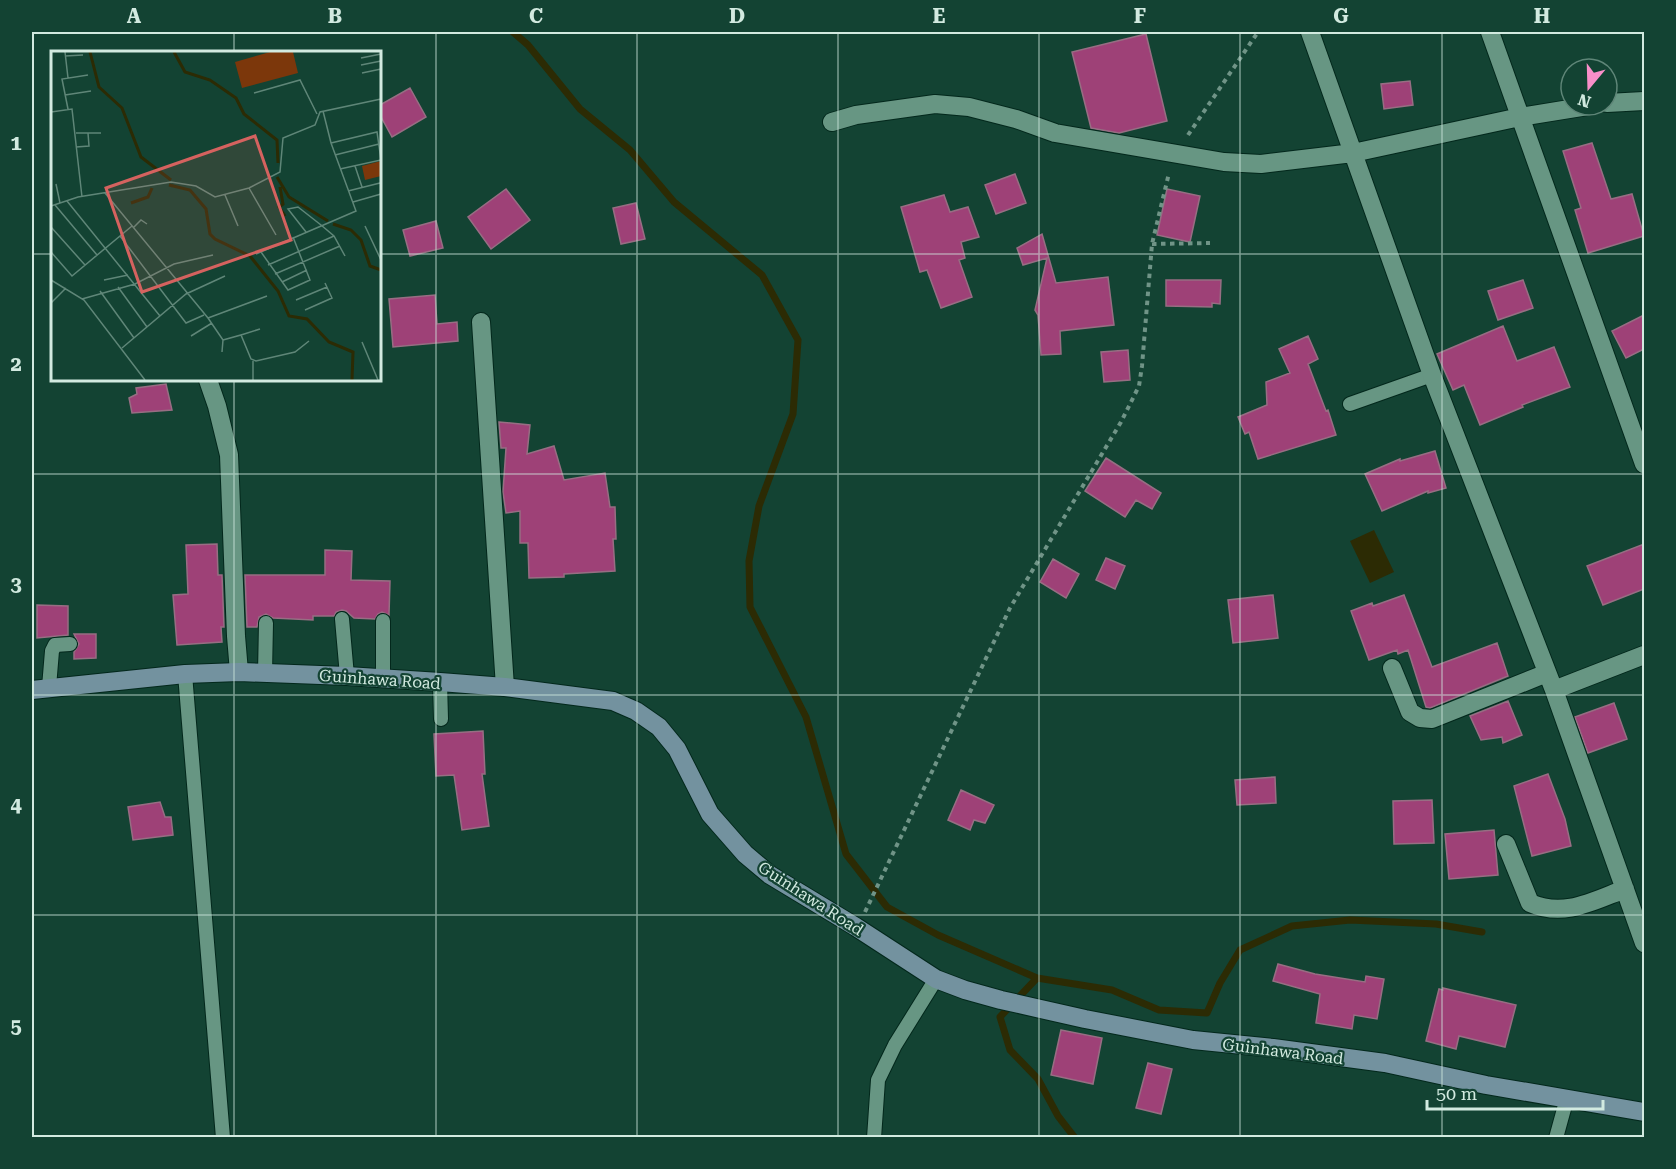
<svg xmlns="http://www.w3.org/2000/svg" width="1676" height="1169" font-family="'Roboto Serif',serif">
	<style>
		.water { fill: #2c2b04 }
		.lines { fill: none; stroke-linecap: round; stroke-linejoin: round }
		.stream { stroke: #2c2b04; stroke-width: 7 }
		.building { fill: #9e4177; stroke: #976e83; stroke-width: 1.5 }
		.lane-casing { stroke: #03281c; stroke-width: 16 }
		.street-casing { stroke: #03281c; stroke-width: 20 }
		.secondary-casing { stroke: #03281c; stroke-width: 20 }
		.path { stroke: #709487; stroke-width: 4; stroke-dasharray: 4.5 4.5; stroke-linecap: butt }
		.lane { stroke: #679683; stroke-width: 14 }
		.street { stroke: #679683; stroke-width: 18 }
		.secondary { stroke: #73929f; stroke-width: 18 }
		.grid { fill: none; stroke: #d2eae0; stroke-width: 1.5; stroke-opacity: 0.55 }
		.labels { text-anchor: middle; stroke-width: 4.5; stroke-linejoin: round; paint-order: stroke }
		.street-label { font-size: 16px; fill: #d2eae0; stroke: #134333 }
		.inset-river { fill: none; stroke: #2c2b04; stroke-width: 3 }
		.inset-road { fill: none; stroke: #5f8678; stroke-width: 1.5 }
		.view { fill: #d5625f; fill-opacity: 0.15; stroke: #d5625f; stroke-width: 3 }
		.inset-edge { fill: none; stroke: #d2eae0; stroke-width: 3 }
		.neatline { fill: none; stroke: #d2eae0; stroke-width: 2 }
		.grid-label { font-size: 20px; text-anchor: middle; font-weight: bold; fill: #d2eae0 }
	</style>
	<rect width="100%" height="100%" fill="#134333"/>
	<path class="water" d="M1374,530L1394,572L1370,583L1350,541Z"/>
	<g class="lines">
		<path class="stream" d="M513,32L528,45L580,109L630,150L674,202L762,275L798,340L793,414L759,506L749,561L750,607L806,717L846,854L887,907L938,935L1037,978
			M1075,1138L1058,1116L1038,1079L1010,1050L1000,1017L1037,978L1112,990L1159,1010L1207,1013L1220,983L1240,950L1292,926L1350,920L1436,924L1482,932"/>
	</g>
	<path class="building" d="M1146,34L1167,121L1119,133L1091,128L1072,52Z
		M1410,81L1413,105L1384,109L1381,84Z
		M410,88L426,117L392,137L380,115V105Z
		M1592,143L1611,199L1632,194L1644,236L1588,253L1575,210L1581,208L1563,151Z
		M1015,174L1026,203L996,214L985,185Z
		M506,189L530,220L491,249L468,217Z
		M1167,189L1200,196L1190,242L1157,235Z
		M944,195L950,212L968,207L979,237L961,242L965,258L959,260L972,297L941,308L927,270L920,272L901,207Z
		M636,203L645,239L621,244L613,208Z
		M436,221L443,248L410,256L403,230Z
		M1042,234L1056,283L1108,277L1114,325L1060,331L1061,354L1041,355L1038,315L1035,310L1047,258L1023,265L1017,248Z
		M1166,280H1221L1220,304L1212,303V307L1166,306Z
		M1523,280L1533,308L1498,320L1488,291Z
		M435,295L437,324L457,322L458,341L393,347L389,299Z
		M1644,315V349L1626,358L1612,331Z
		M1503,326L1517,361L1554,347L1570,387L1522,405L1523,407L1480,425L1464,385L1453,390L1437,354Z
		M1308,336L1318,359L1308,364L1326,411L1328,410L1336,435L1258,459L1249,432L1245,434L1238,417L1267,405L1266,382L1290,373L1279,349Z
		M1128,350L1130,380L1104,382L1101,352Z
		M166,384L172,410L132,413L129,398L137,394L136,388Z
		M499,422L530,425L527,454L554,446L564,480L605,473L610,507H615L616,539H613L615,571L564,574V577L529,578L528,543H520V511L506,513L503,492L506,448H501Z
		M1435,451L1446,488L1428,493V491L1382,511L1365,474L1400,459V461Z
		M1106,458L1161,493L1152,509L1136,500L1125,517L1085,491Z
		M217,544L218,575H222L224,627H221L222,642L177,645L173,595L188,594L186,545Z
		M1644,544V589L1603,605L1587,566Z
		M325,550L352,551L351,580L390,581L389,615L382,612L378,614L375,619L354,618L346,611L342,610L336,612L334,616H313V620L273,618L266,614L259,617L257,627H247L245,575H325Z
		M1106,558L1125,566L1115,589L1096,580Z
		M1053,559L1079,574L1066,598L1040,582Z
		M1273,595L1278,638L1233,643L1228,600Z
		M1404,595L1432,667L1497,643L1508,676L1430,708L1426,707L1408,650L1398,654L1397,650L1369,660L1351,611L1372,603L1373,606Z
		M37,605L68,606V635L37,638Z
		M74,634H96V658L74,659V652L79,644Z
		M1508,701L1522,735L1503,743L1502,737L1481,740L1470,716Z
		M1614,703L1627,739L1588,753L1575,717Z
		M483,731L485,774H482L489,826L462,830L454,775L436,776L434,734Z
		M1548,774L1565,819L1571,846L1532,856L1514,786Z
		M1275,777L1276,803L1237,805L1235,780Z
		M961,790L994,805L985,823L974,820L970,830L948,820Z
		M1432,800L1434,843L1394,844L1393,801Z
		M160,802L165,817H171L173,835L133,840L128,807Z
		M1494,830L1498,875L1449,879L1445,834Z
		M1278,964L1315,974L1365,982L1366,976L1384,979L1377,1019L1354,1015L1352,1029L1316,1023L1320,994L1273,981Z
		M1443,988L1516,1005L1505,1047L1459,1036L1456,1049L1426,1041L1439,989L1443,990Z
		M1061,1030L1102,1038L1093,1084L1051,1075Z
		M1148,1063L1172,1069L1161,1114L1136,1108Z"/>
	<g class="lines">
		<g class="lane-casing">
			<path id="lane" d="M1350,404L1432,375
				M342,619L347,676
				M383,621V678
				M265,673L266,623
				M185,674L223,1138
				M440,682L441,719
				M49,687L52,651L55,645L70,644
				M874,1138L878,1080L895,1045L936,979
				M1556,1138L1567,1098"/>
		</g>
		<g class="street-casing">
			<path id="street" d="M1310,32L1432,375L1554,690L1644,943
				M1490,32L1644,464
				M1607,103L1644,101
				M832,122L856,115L935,104L969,107L1016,119L1055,133L1224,162L1261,164L1353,153L1520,117L1594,105
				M481,322L505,687
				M208,380L217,406L229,455L236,636L239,672
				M1392,668L1410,712L1420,718L1432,719L1547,673
				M1554,690L1644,655
				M1506,844L1530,903C1564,918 1593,901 1625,889"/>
		</g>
		<g class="secondary-casing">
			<path id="secondary" d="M32,690L185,674L239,672L347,676L440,682L505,687L613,701L636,711L659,727L677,749L710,814L745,854L770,875L856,927L936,979L965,990L1001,1000L1085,1019L1193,1040L1273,1048L1385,1063L1486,1085L1644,1112"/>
		</g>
		<path class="path" d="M1188,135L1258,32
			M1152,244L1210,243
			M865,912L1010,608L1121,422L1139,386L1142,366L1152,244L1169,173"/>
		<use href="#lane" class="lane"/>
		<use href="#street" class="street"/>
		<use href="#secondary" class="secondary"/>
	</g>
	<path class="grid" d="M234,32V52M436,32V1138M637,32V1138M838,32V1138M1039,32V1138M1240,32V1138M1442,32V1138M32,254H52M380,254H1644M234,380V1138M32,474H1644M32,695H1644M32,915H1644"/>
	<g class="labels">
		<g class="street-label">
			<text transform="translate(380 679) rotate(4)" y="6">Guinhawa Road</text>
			<text transform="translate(811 898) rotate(33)" y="6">Guinhawa Road</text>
			<text transform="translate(1283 1051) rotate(7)" y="6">Guinhawa Road</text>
		</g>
	</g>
	<g transform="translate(51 51)">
		<rect width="330" height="330" fill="#134333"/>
		<path d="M219,1H242L247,22L191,37L184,11ZM330,110V125L314,129L311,115Z" fill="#7c370b"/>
		<path class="inset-river" d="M39,1L48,36L71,57L90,106L120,129M123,1L134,21L159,29L185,47L193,63L226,89L227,112M226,126L238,146L277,170M118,134L139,139L155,158L159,183L164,188L199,205L227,240L238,265L256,268L278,291L302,301L301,329M229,136L232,153L228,156L234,165M80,152L97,146L101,137M282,173L300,179L310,189L319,215L330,219"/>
		<path class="inset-road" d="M14,1L17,27M14,5L32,4M310,7L330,3M310,14L330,10M311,22L330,18M203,42L249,29L266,63M14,44L40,40M17,58L11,28L37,24M0,61L21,58L31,146M25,82H50M280,92L326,81L330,109L289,118M25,96L38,95L37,82M284,104L328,93M304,115L311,136M5,133L9,152M198,137L225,184M297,140L329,132M54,142L157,267L172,289L171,301M174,144L187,175M16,150L109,265M302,151L330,143M4,154L46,204M0,155L27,146L120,131L145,135L164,146L198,137L229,121L232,87L264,74L269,61L330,48M314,175L330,209M0,176L34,214M82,177L90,169L96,173M255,181L237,158L247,156L270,174L283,185L294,205M69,185L135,272L153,264M0,201L21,225L81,175M210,201L237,239L259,229L242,186M205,203L305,160L280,92L272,60M217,214L283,185M224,223L289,195M0,229L33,249L94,329M53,229L77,224M231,231L256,219M67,236L96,276M49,240L83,287M31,248L84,233L123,213L162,204M245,249L276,236M0,252L15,237M254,259L281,247L274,232M157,267L216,245M190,284L209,278M140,285L161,272M172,289L190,284L200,308L205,310L244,301L258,290M311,291L327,329M71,297L135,243L174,225M202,329V310"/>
		<path class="view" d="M204,85L240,189L91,241L55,137Z"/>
		<rect width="330" height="330" class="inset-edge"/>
	</g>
	<rect width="1676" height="1169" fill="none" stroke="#134333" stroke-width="66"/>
	<g transform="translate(1589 87) rotate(199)"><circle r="28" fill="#134333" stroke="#5f8678" stroke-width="1.5"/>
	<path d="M0-4.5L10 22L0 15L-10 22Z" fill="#f98fc9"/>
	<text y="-9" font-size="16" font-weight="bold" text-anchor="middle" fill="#d2eae0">N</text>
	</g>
	<path d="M1427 1100v9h176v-9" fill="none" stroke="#d2eae0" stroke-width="3"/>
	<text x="1436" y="1100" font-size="18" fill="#d2eae0" stroke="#134333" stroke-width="4.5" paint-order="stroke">50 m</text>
	<rect x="33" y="33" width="1610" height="1103" class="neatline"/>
	<g class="grid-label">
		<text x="134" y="23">A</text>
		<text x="335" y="23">B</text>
		<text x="536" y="23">C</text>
		<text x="737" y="23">D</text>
		<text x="939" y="23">E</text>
		<text x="1140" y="23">F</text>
		<text x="1341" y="23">G</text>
		<text x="1542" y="23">H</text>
		<text x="16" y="150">1</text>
		<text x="16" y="371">2</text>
		<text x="16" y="591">3</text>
		<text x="16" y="812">4</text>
		<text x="16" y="1033">5</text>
	</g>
</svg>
